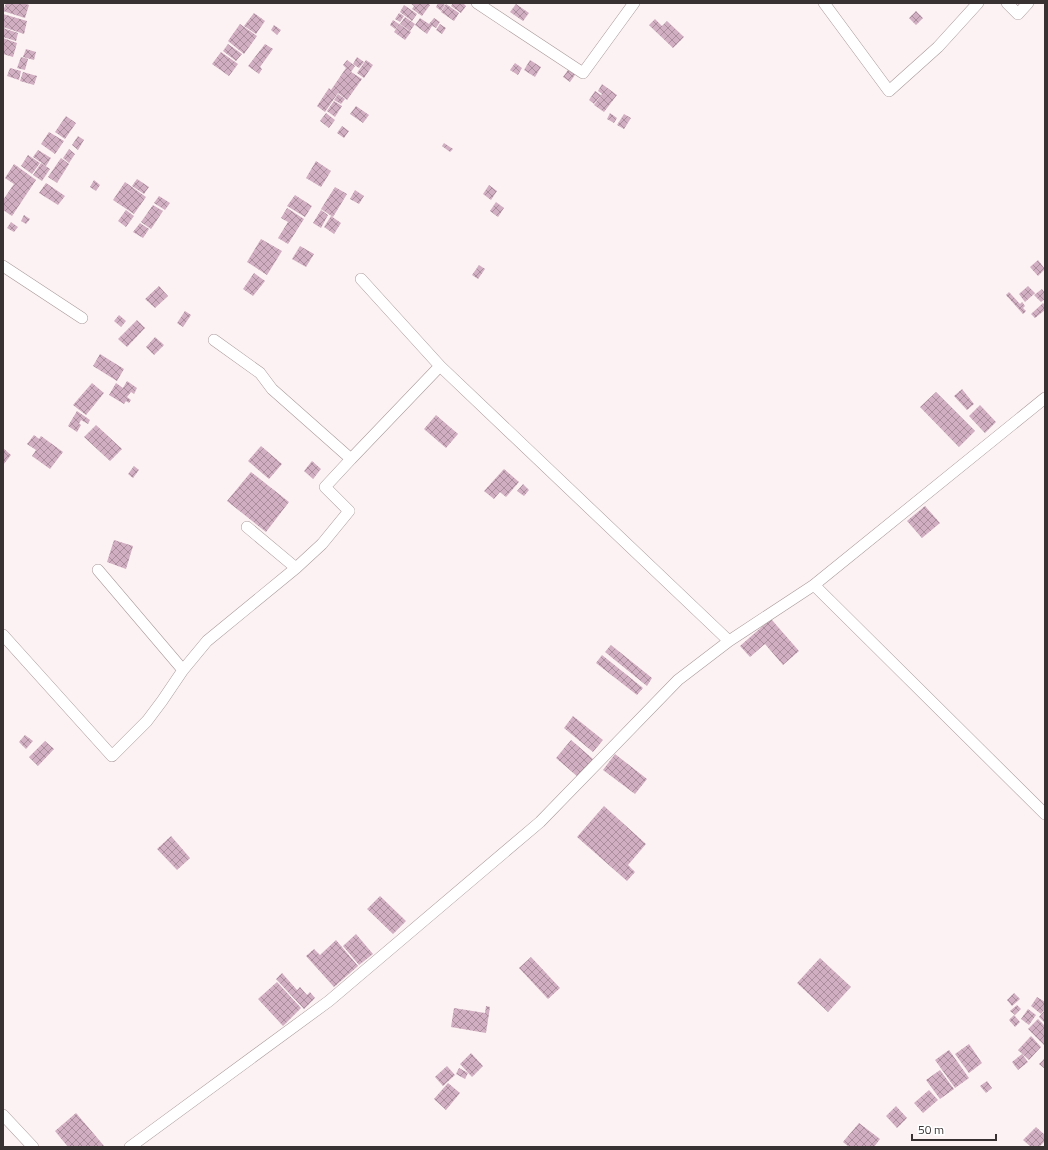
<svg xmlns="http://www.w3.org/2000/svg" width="1048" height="1150" font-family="'Titillium Web',sans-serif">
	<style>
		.building { fill: url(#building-cross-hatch) }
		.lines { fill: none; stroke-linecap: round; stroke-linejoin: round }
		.minor-casing { stroke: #a9999a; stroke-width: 12 }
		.minor { stroke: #fff; stroke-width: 11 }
	</style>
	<defs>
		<pattern id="building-cross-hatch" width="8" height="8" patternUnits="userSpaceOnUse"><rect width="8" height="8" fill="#d1aec1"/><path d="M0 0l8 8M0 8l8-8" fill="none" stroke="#ab8e9d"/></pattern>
	</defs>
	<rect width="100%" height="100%" fill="#fdf2f3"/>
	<path class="building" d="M6,3H23L29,5L25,18L3,11Z
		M410,3H427L430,5L422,16L412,9L414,6Z
		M438,3H441L445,5L441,11L436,7Z
		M453,3H463L466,6L461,13L451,6Z
		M446,4L459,13L454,21L441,12Z
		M516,4L529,13L523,21L510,12Z
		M404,5L417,14L412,21L400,12Z
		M916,11L923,18L916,25L909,18Z
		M254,13L265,21L256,34L244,26Z
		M399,13L404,16L400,22L395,19Z
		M3,14L27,21L24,34L3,27Z
		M405,17L415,24L410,31L400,24Z
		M420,18L429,24L434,18L440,22L436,28L432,26L427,34L415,25Z
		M655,19L662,26L667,21L684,37L673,48L649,25Z
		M393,20L399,24L395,29L390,25Z
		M240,24L257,36L244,54L228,41Z
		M399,24L411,32L405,40L394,32Z
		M440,24L446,28L442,34L436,30Z
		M274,25L281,30L277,35L271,30Z
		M3,28L18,33L16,41L3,37Z
		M3,38L17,43L13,57L3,54Z
		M228,44L242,54L236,61L223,51Z
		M265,44L273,49L260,67L262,69L259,74L248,66Z
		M26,49L36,52L34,60L23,57Z
		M221,52L238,64L229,76L212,64Z
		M21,57L28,59L25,70L17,68Z
		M357,57L364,62L359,68L353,64Z
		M347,60L355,66L351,72L362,79L347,100L338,93L325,112L317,106L329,88L331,90L346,68L343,65Z
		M366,60L373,65L364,78L357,73Z
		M530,60L541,67L535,77L524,70Z
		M515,63L522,68L518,75L510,70Z
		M570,67L577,72L570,82L563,77Z
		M10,68L21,71L19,80L7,76Z
		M23,72L37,76L34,85L20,81Z
		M602,84L617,95L604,112L594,105L602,94L598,91Z
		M595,91L601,95L594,104L589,100Z
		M338,94L345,99L341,104L334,100Z
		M334,101L342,106L335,117L327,111Z
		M356,106L369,115L363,123L350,114Z
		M326,113L335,120L329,128L320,121Z
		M610,113L617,118L614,123L607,119Z
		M624,114L631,118L624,129L617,125Z
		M66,116L76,123L65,139L55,132Z
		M342,126L349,131L344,138L337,133Z
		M49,132L64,141L55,154L41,144Z
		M78,136L84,140L78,150L72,145Z
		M444,143L453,149L450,152L442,146Z
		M69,149L75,154L69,163L63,158Z
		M38,150L51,158L46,166L33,157Z
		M28,155L40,163L32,174L21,166Z
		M61,158L69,164L57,183L48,177Z
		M316,161L331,171L321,187L306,178Z
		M41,163L50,169L42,181L33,175Z
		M14,164L36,180L12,216L3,210V200L14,184L5,178Z
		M137,179L149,187L144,194L132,186Z
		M94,180L100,185L96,191L90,187Z
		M125,182L146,197L134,214L113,200Z
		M46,183L65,196L58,205L39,193Z
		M489,185L497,191L491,200L483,194Z
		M335,187L347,194L333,217L321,209Z
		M355,190L364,196L359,204L350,199Z
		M295,195L312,206L305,217L287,206Z
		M159,196L170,203L165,210L154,203Z
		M496,202L504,208L498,217L490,211Z
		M153,205L163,211L151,229L141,222Z
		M287,208L304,219L288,244L278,238L288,222L281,218Z
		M126,210L134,216L126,227L118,221Z
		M321,210L328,215L321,228L313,223Z
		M24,215L30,219L26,224L21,221Z
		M331,216L341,223L334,234L324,227Z
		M11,222L18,227L14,232L7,228Z
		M140,223L149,229L143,238L133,232Z
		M261,239L282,251L267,275L247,262Z
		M300,246L314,254L306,267L292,259Z
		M1038,260L1045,269L1038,276L1030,267Z
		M479,265L485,269L478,279L472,275Z
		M254,273L265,281L253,296L243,289Z
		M159,286L168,296L155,308L145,299Z
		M1028,286L1035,293L1025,302L1019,294Z
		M1042,289L1045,293V299L1041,302L1034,295Z
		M1009,292L1020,304L1022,302L1025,306L1023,308L1026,311L1023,314L1006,295Z
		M1043,303L1045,305V310L1035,318L1031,314Z
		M185,311L191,315L183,327L177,323Z
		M119,315L126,321L121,327L114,321Z
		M137,320L145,328L127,347L118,339Z
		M155,337L164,345L154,355L146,347Z
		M100,354L124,369L117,381L93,366Z
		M127,381L137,388L134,394L131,392L127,397L131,400L129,403L126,401L124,404L109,395L116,383L123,388Z
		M92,383L104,393L86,415L73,405Z
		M962,389L974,404L967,410L954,396Z
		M936,392L975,431L959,447L920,407Z
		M980,405L996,422L985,433L969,416Z
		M77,411L90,420L88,424L81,420L79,424L81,425L77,432L68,426Z
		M436,415L458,434L446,448L424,429Z
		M96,425L122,449L110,461L84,437Z
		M34,435L39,439L41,436L63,452L50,469L32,456L36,450L27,444Z
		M261,446L282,464L269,479L248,461Z
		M3,448L11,455L3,465Z
		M312,461L321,469L313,479L304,471Z
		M134,466L139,470L133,478L128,474Z
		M504,469L519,482L506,497L500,492L494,499L484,491Z
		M251,472L289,502L266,532L227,501Z
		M523,484L529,490L524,496L517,491Z
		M925,506L940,523L922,538L907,521Z
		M114,540L133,546L126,569L107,562Z
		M771,619L799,651L783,665L765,644L750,657L740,646Z
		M611,645L652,678L647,686L605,652Z
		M602,655L643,688L637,695L596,663Z
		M573,716L603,740L593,752L564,728Z
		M25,735L33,741L26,749L19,742Z
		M571,740L593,759L578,777L556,758Z
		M45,741L54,749L38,766L29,757Z
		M615,754L647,779L635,794L603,770Z
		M604,806L646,844L628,865L635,872L627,881L577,837Z
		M171,836L190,858L177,870L157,849Z
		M380,896L406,921L393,934L367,909Z
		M356,934L373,954L359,965L343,946Z
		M336,940L358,966L334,987L306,956L314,949L320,955Z
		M531,957L560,988L548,999L519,968Z
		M820,958L851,987L828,1012L797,983Z
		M282,973L297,990L300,987L307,995L310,992L315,998L304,1009L276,979Z
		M277,982L301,1008L283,1026L258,999Z
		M1014,993L1020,999L1012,1006L1007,1000Z
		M1037,997L1045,1002V1009L1041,1014L1031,1006Z
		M1017,1005L1021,1009L1015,1015L1010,1011Z
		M486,1006L490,1007L486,1033L451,1027L454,1008L485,1013Z
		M1028,1009L1036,1015L1029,1025L1021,1019Z
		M1045,1010V1023L1039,1017Z
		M1014,1015L1020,1022L1015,1027L1009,1020Z
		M1038,1019L1045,1026L1044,1045L1028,1029Z
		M1031,1036L1041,1047L1029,1060L1018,1050Z
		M969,1044L982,1063L969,1073L955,1054Z
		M949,1050L969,1078L955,1088L935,1060Z
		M471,1053L483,1066L472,1077L460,1064Z
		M1022,1054L1028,1062L1018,1070L1012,1062Z
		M1045,1058V1069L1039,1064Z
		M447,1066L455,1075L443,1086L435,1077Z
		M459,1068L468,1073L465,1079L456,1074Z
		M940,1070L954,1089L940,1099L926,1080Z
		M987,1081L992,1088L986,1093L980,1086Z
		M448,1083L460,1093L446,1110L434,1099Z
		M929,1090L938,1100L923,1113L914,1103Z
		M896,1106L907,1118L897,1128L886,1116Z
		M76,1113L105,1147H68L55,1131Z
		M859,1123L880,1139L874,1147H849L843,1142Z
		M1036,1127L1045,1135V1141L1039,1147H1031L1023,1140Z"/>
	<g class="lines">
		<g class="minor-casing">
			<path id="minor" d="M477,3L583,73L634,3
				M824,3L889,91L938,47L978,3
				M1007,3L1018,14L1028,3
				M3,266L82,318
				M440,366L729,641
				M351,459L440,366L361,279
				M247,527L296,568
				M98,570L183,670
				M814,585L1045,814
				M3,635L112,756L147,721L162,701L183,670L207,641L296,568L322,544L349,511L325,487L351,459L272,389L260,373L214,340
				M3,1115L33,1147
				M130,1147L329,1001L540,822L678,680L729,641L814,585L1045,398"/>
		</g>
		<use href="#minor" class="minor"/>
	</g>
	<rect width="1048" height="1150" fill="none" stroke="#393232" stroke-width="8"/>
	<path d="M912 1134v6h84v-6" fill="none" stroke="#393232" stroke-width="2"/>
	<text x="918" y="1134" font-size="12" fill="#393232" stroke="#ffffff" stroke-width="3" paint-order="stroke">50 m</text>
</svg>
